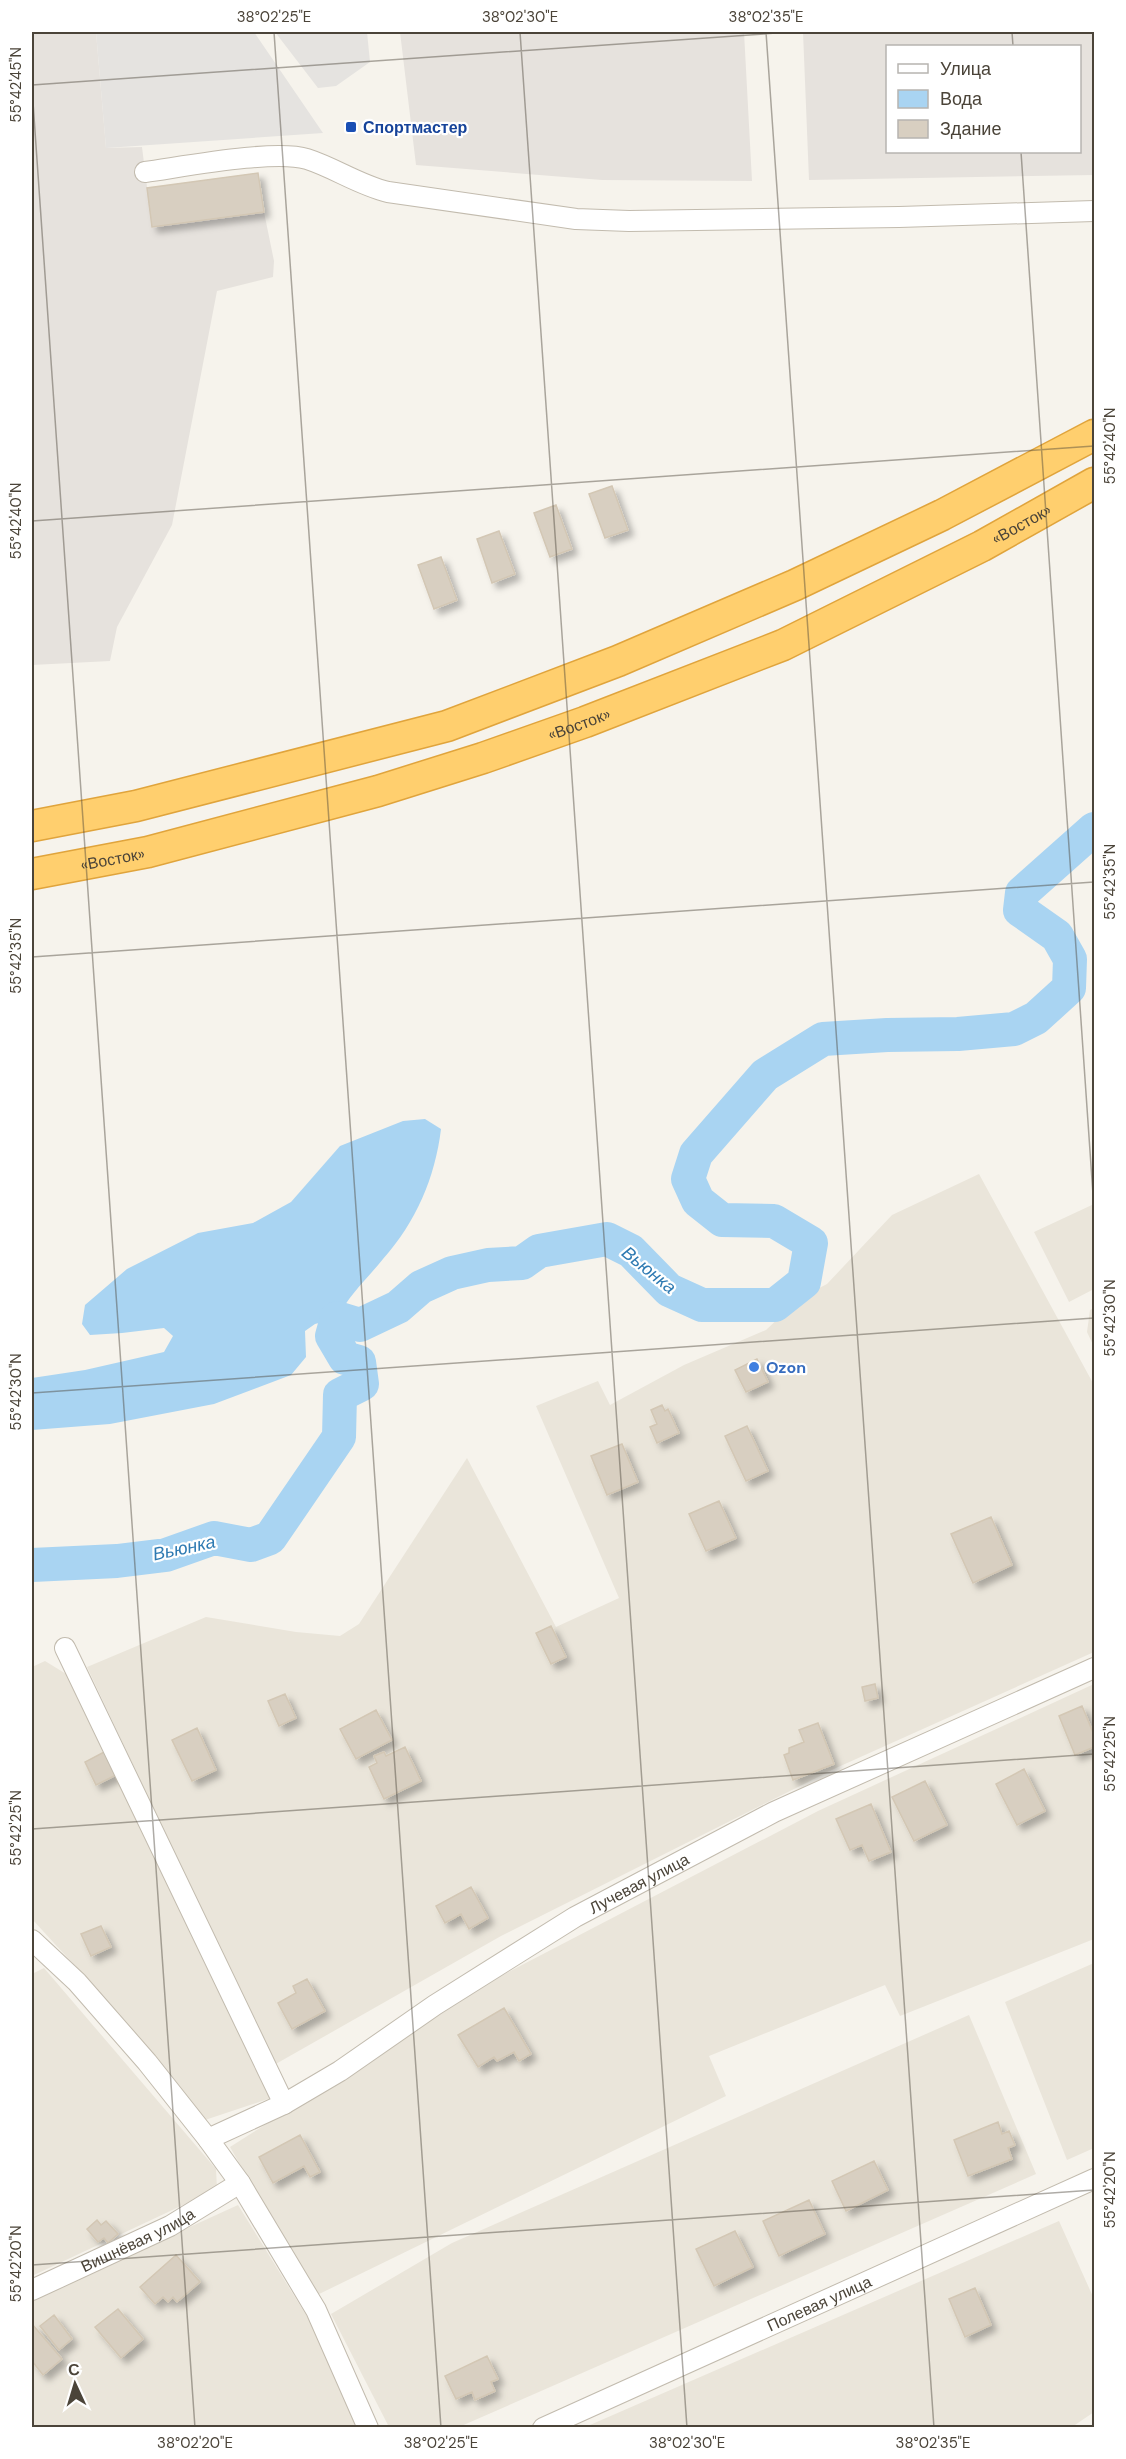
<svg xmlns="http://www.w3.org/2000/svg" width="1126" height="2459" font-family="'DM Sans',sans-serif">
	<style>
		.residential { fill: #eae5da }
		.industrial { fill: #e6e2dd; fill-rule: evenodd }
		.parking { fill: #e5e3e0 }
		.water { fill: #a9d4f2 }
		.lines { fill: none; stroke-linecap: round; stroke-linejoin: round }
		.river { stroke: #a9d4f2; stroke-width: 34 }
		.building { fill: #d8cfc1; stroke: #d3c7b4; stroke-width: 1.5; filter: url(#shadow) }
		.minor-casing { stroke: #c2bbae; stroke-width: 22 }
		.highway-casing { stroke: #e0a43c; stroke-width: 33 }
		.minor { stroke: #fff; stroke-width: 20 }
		.highway { stroke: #ffcf6e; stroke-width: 30 }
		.ticks { fill: none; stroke: #4b4439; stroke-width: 1.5; stroke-opacity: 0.45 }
		.transit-dot { fill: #1a4fb4; stroke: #fff; stroke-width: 2 }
		.shop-dot { fill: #3f7fe0; stroke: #fff; stroke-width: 2 }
		.labels { text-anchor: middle; stroke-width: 4.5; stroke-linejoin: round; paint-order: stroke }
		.transit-label { font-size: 16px; font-weight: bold; fill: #164399; stroke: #fff; text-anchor: start }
		.street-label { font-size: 16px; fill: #4b4439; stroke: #fff }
		.shop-label { font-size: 16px; font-weight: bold; fill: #366cbe; stroke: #fff; text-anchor: start }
		.water-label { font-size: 18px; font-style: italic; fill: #2e7ab2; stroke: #fff }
		.neatline { fill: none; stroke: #4b4439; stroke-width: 2 }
		.ticks-label { font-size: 15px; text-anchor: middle; fill: #4b4439 }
	</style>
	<defs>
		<filter id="shadow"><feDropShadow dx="5.5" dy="5.5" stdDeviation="3" flood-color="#0004"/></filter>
	</defs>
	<rect width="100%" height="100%" fill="#f6f3ec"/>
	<path class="residential" d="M979,1174L1094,1385V1652L836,1768L501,1936L274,2065L87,1667L206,1617L296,1632L340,1636L359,1624L467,1458L556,1627L619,1598L536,1406L598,1381L610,1405L684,1365L766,1330L800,1298L827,1284L892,1215Z
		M1094,1204V1289L1069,1302L1034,1232Z
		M1094,1308V1347L1087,1332L1090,1310Z
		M45,1661L71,1677L271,2098L205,2120L97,1990L32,1919V1667Z
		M1094,1684V1939L900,2016L885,1985L709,2056L726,2096L315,2296L230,2147L499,1977L818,1811Z
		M1094,1963V2148L1067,2160L1005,2002Z
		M44,1968L216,2169L217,2189L32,2276V1974Z
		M969,2015L1036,2174L459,2427H389L331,2314L452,2243Z
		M238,2205L311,2323L357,2427H32V2299Z
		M1059,2221L1094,2299V2412L1072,2427L583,2428Z"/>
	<path class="industrial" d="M32,32H96L106,148L142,147L152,227L264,212L274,261L273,277L217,291L172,525L117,627L110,661L32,665Z
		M400,32H744L752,181L602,180L416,165Z
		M803,32H1094V175L809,180ZM888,46H1080V152H888Z"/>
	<path class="parking" d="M96,32H254L323,133L106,148Z
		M275,32H367L370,62L336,86L318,88Z"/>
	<path class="water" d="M425,1119L441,1129C435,1178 416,1222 383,1259C366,1280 350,1294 337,1318L315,1324L305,1331L306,1357L291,1375L214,1404L110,1424L32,1430V1378L85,1370L164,1352L173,1336L164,1328L122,1333L90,1335L82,1324L85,1305L127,1269L198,1233L253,1223L291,1202L340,1146L403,1121Z"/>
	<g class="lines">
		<path class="river" d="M32,1565L117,1561L166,1555L214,1538L251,1545L270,1538L339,1437L340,1395L362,1384L359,1362L345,1358L332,1336L337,1318L360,1325L398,1307L421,1287L452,1273L488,1265L522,1263L539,1251L607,1239L631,1251L669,1290L702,1305H775L804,1282L811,1243L774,1221L722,1220L698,1201L688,1179L696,1154L765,1075L823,1039L887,1035L958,1034L1014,1029L1036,1018L1069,988L1070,959L1057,936L1020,910L1022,893L1094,829"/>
	</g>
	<path class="building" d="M258,173L264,212L152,227L147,188Z
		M612,486L628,530L605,538L589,494Z
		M556,505L572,549L550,557L534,513Z
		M499,531L515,574L492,583L477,539Z
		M441,557L457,600L434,609L418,565Z
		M757,1359L768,1382L746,1392L735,1370Z
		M662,1405L665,1411L668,1409L679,1433L657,1443L650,1427L657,1424L651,1410Z
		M747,1426L768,1471L746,1481L725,1436Z
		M622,1444L638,1482L607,1495L591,1456Z
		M719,1501L736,1538L706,1551L689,1514Z
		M991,1517L1012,1565L973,1583L951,1534Z
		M551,1626L566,1657L551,1664L536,1633Z
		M875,1684L878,1698L865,1701L862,1687Z
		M285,1694L296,1718L279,1726L268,1701Z
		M1082,1706L1094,1735V1747L1075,1755L1059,1716Z
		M376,1710L392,1740L356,1759L340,1729Z
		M818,1723L834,1764L793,1780L784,1755L789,1753V1748L804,1742L799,1730Z
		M197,1728L216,1770L192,1781L172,1740Z
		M405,1747L421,1781L384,1799L369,1767L377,1763L374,1756L384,1752L386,1756Z
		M106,1751L118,1774L96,1785L85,1762Z
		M1024,1769L1045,1811L1017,1825L996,1784Z
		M925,1781L947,1825L914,1841L892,1797Z
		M871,1804L891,1852L869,1861L862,1845L850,1850L836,1819Z
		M471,1887L488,1918L469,1929L461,1914L445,1923L436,1906Z
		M101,1926L111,1947L91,1956L81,1934Z
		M307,1979L325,2011L292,2029L278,2003L296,1993L293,1986Z
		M504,2008L531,2054L519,2061L514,2052L497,2061L494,2057L478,2067L458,2035Z
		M998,2122L1002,2134L1009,2131L1015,2145L1008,2148L1012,2159L968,2176L954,2140Z
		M300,2135L320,2172L310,2177L304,2166L273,2183L259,2157Z
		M874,2161L888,2190L846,2211L832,2181Z
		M809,2200L825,2234L779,2256L763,2221Z
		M97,2220L101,2225L106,2221L118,2234L108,2243L104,2238L98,2242L87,2229Z
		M735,2231L753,2267L714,2286L696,2249Z
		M176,2255L200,2282L177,2302L173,2297L168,2302L163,2297L155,2304L140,2287Z
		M975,2288L991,2325L965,2337L949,2299Z
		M118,2309L143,2339L121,2358L95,2327Z
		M54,2315L72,2339L59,2350L40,2326Z
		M32,2324L62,2359L43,2375L32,2361Z
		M487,2356L498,2379L491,2382L495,2391L475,2400L472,2392L456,2399L445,2376Z"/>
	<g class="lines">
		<g class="minor-casing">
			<g id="minor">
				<path d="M145,172C182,167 274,149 307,159C335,168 359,185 388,192L576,219L629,221L899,217L1094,211"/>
				<path d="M65,1648L284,2104"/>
				<path d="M32,1940L77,1982L147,2062L208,2139L240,2183L316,2310L368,2428"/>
				<path id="s1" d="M208,2139L284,2104L340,2071L435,2005L575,1917L774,1812L1094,1668"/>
				<path id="s2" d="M32,2290L170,2226L240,2183"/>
				<path id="s3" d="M543,2428L1094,2179"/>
			</g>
		</g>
		<g class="highway-casing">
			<g id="highway">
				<path d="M32,826L136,806L447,726L618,661L795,585L942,515L1094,435"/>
				<path id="s4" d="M32,874L148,852L378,791L483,758L585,722L783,645L982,546L1094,483"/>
			</g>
		</g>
		<use href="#minor" class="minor"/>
		<use href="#highway" class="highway"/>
	</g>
	<path class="ticks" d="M274,32L441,2428M520,32L687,2428M766,32L934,2428M1012,32L1013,46M32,85L791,32M32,88L195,2428M1021,152L1094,1209M32,521L1094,446M32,957L1094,882M32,1393L1094,1318M32,1829L1094,1754M32,2265L1094,2190"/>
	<rect class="transit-dot" x="345" y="121" width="12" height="12" rx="3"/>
	<circle class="shop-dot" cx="754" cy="1367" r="6"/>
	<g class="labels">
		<g class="transit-label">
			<text x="363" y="133">Спортмастер</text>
		</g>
		<g class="street-label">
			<text dy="6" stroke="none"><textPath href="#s4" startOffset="1054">«Восток»</textPath></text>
			<text dy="6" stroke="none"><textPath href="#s4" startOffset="568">«Восток»</textPath></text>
			<text dy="6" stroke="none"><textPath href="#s4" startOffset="82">«Восток»</textPath></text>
			<text dy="6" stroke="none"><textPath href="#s1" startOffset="502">Лучевая улица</textPath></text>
			<text dy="6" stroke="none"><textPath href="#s2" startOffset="117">Вишнёвая улица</textPath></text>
			<text dy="6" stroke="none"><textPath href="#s3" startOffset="303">Полевая улица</textPath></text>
		</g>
		<g class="shop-label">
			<text x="766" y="1373">Ozon</text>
		</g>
		<g class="water-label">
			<text transform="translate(649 1270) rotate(39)" y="6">Вьюнка</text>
			<text transform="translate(184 1548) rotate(-12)" y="6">Вьюнка</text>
		</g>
	</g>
	<rect width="1126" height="2459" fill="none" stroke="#ffffff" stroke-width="66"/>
	<rect x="886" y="45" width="195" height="108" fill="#ffffff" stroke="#b7b4b0" stroke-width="1.5"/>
	<rect x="898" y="64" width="30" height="9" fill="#ffffff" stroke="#b7b4b0" stroke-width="1.5"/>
	<text x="940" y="75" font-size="18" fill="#4b4439">Улица</text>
	<rect x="898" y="90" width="30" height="18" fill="#a9d4f2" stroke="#b7b4b0" stroke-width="1.5"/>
	<text x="940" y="105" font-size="18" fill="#4b4439">Вода</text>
	<rect x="898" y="120" width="30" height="18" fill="#d8cfc1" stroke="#b7b4b0" stroke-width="1.5"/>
	<text x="940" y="135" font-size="18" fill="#4b4439">Здание</text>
	<g transform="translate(75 2384) rotate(356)" stroke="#ffffff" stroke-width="4.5" paint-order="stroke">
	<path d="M0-4.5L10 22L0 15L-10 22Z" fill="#4b4439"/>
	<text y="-9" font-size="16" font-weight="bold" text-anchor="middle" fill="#4b4439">С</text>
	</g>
	<rect x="33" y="33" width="1060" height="2393" class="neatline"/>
	<g class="ticks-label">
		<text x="274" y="22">38°02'25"E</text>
		<text x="520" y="22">38°02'30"E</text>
		<text x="766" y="22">38°02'35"E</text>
		<text transform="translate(16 85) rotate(-90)" y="5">55°42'45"N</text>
		<text transform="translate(1110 446) rotate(-90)" y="5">55°42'40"N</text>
		<text transform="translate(16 521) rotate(-90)" y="5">55°42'40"N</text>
		<text transform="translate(1110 882) rotate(-90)" y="5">55°42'35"N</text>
		<text transform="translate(16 956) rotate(-90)" y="5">55°42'35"N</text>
		<text transform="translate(1110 1318) rotate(-90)" y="5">55°42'30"N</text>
		<text transform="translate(16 1392) rotate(-90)" y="5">55°42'30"N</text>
		<text transform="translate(1110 1754) rotate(-90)" y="5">55°42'25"N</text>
		<text transform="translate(16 1828) rotate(-90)" y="5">55°42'25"N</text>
		<text transform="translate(1110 2190) rotate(-90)" y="5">55°42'20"N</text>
		<text transform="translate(16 2264) rotate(-90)" y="5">55°42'20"N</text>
		<text x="195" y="2448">38°02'20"E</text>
		<text x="441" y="2448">38°02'25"E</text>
		<text x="687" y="2448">38°02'30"E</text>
		<text x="933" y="2448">38°02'35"E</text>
	</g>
</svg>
